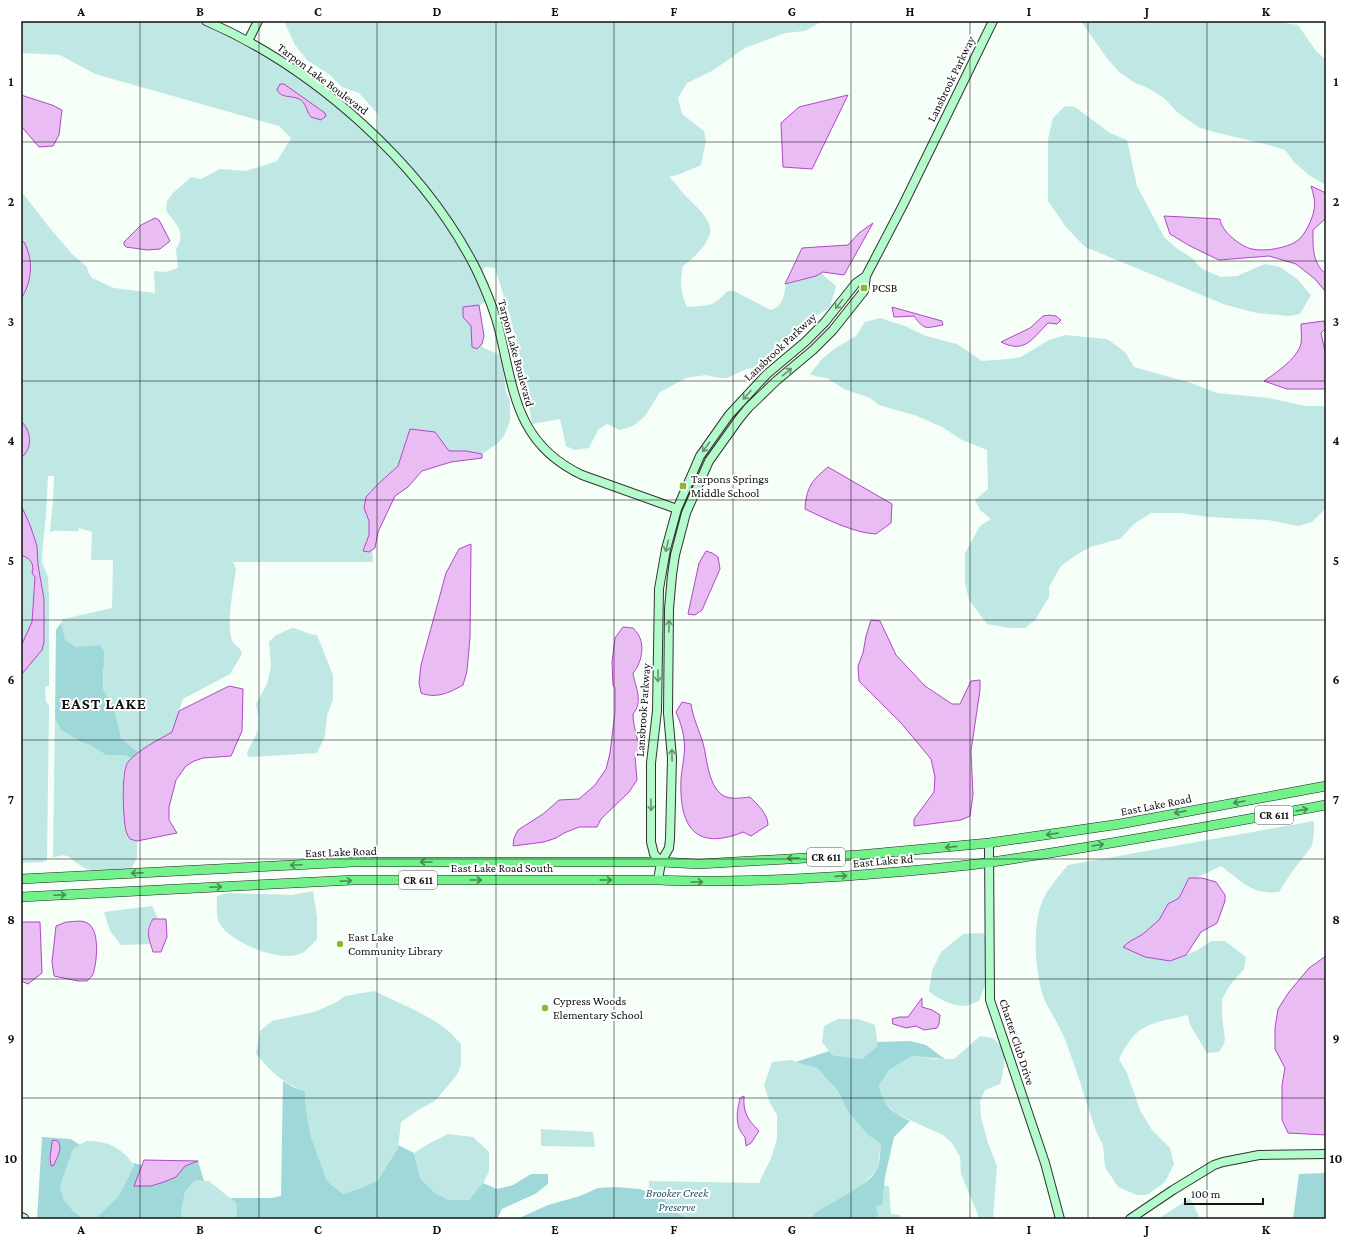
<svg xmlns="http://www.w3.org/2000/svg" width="1347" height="1240" font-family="'Crimson Pro',serif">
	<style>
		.green { fill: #bfe8e5; fill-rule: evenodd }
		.forest { fill: #9fd8d8; fill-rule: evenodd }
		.water { fill: #e9bcf3; stroke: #b247c7 }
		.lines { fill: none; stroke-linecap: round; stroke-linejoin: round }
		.secondary-casing { stroke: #333; stroke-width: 10 }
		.primary-casing { stroke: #222; stroke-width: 10 }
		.secondary { stroke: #b4fbcb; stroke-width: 8 }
		.primary { stroke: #73f18b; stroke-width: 9 }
		.oneway { stroke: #6b9277 }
		.oneway2 { stroke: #478c54 }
		.grid { fill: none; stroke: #111; stroke-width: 1; stroke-opacity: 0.55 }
		.poi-dot { fill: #84bb2f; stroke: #fff; stroke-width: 1.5 }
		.labels { text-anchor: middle; stroke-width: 4; stroke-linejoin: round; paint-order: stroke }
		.shield { fill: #fff; stroke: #585858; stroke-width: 1 }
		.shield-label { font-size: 11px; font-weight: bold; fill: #111 }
		.street-label { font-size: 12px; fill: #111; stroke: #fff }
		.poi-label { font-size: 12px; fill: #111; stroke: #fff; text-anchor: start }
		.park-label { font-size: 12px; font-style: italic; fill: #235766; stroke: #fff }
		.district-label { font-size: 16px; font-weight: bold; letter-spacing: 1px; fill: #111; stroke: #fff }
		.neatline { fill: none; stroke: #111; stroke-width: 1.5 }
		.grid-label { font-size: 13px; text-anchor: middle; font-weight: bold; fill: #111 }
	</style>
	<rect width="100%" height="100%" fill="#f5fef7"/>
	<path class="green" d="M21,21H199C295,63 390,140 448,227C464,251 476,276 487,302L479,305L463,317L471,326L472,347L477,349L481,345L484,348L500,355L503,370L506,392L510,401V421L504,436L498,443L482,454L466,451H449L445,444L403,452L398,466L377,485L366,497L364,508L369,521V535L363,551L369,552L372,550L373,562H233L236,569C234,586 225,629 233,642C236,647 240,646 242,654L230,674L183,699L172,732L139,753L121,738L114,708L103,689L104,670L76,647L64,640L61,623L63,619L112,608L113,560H91L92,532L79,528L78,531H57V530L50,532L53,501L54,476H48L46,515L42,555V562L48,577L49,596V686L45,687L46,701L49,706L47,860L43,862L21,863V675L41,650L44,642V599L38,565L37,546L30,525L21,505V458C33,448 32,432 21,421V299L27,290L24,242L21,241V191L49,227L72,254L87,267L88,272L92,278L114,288L155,293L154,271L166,272L178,268L176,249C187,233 176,224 166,211L167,201L173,193L191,177L201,179L220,169L246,171L277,161L291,138L279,126L95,74L60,55L21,53ZM284,84L325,113L326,115L309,114L303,101L297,97H286L278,92Z
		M284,21H823L805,31L785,33L745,48L712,71L687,83L678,98L682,114L704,131L706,141L701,165L680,174L669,177C676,183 679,189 685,195C694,205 704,212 709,224C716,238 693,259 683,266C680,282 680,292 687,307C708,305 713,308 727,291H734L771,310C783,306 784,295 786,284L802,280L821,273L836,286L830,307L811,319L798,331L786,350L756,368L746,369L727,378H718L706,375L686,378L660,392L645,416L633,426L620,430L607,424L598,430L589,448L574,450L566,446L560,419L532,424L524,371L510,316L495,268L485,267L481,274L469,249L375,132L378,128V114L359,93L342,87L330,75L307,60L295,45Z
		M1081,21H1271L1298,25L1316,51L1326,60V185L1310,176L1294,162L1285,150L1273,146L1214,132L1198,127L1177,112L1164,98L1146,87L1135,83L1119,72L1106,57Z
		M1065,106L1075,107L1110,133L1127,140L1137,186L1164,237L1175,247L1192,258L1202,269L1221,277L1237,276L1265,264L1280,267L1297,279L1311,295L1300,314L1289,316L1257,313L1226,305L1085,247L1066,227L1048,201V139L1053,118Z
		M880,318L905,326L926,336L957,344L982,361L1008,359L1021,357L1049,340L1065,335L1107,339L1125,352L1134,367L1191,383L1217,393L1269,398L1306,406H1326V508L1312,522L1299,526L1268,520L1209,517L1180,513H1151L1134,524L1120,539L1090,547L1076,555L1061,566L1049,587V597L1035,620L1025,628H1010L987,624L969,600L965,583V553L980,526L991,519L980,510L975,500L988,489L987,450L962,440L942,427L917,416L879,405L870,398L844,389L827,378L814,376L810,374L822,359L834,349L856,336L865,322Z
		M21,555C30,558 35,564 33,573L35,577L32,622L21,646Z
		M292,628C301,629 308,635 317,635L333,675V700L327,715L325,736L317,753L248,757L247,752C259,730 261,729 256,704L267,684L271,666L269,642L276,635Z
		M55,718L60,729L79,741L92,746L106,755H125L132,759C130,760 128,761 127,763C118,778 127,822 130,839L137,841V857L131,870C114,871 95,875 81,866C69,859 69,851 53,858Z
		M1314,821V833L1312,846L1291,873L1279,892C1252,895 1241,881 1221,866L1196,878H1189L1179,898L1168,904L1159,920L1143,934L1129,942L1170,961L1196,951L1211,941H1225L1246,957L1244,969L1230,985L1222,999V1017L1225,1038L1224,1044L1219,1052L1207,1053L1190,1025L1188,1015C1151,1024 1137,1022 1119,1059L1127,1073L1140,1110L1152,1130L1170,1148L1174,1164L1165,1182L1147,1195H1137L1118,1187L1105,1167L1103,1145L1096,1131C1086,1102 1077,1071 1066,1042C1061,1028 1052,1015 1045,1001C1035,976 1032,931 1041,905C1046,890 1058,877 1068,865Z
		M313,891L317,917V939C313,943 309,948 304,952C284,965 235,944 222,927C215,919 217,906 217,896L227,893L292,895Z
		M152,906L158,919H153L148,927L151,944L121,945L110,931L104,912Z
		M983,933L987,939V980L979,1001C975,1002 968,1006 964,1006C953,1006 937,999 929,991L932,971L941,952L963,934Z
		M374,991C398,1003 424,1012 446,1029C451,1033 456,1039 461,1044V1065L457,1075L435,1101L418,1110L401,1122L398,1148L378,1180L362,1188L343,1194L327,1181L311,1137L306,1110L305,1091C280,1082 273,1073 256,1054L260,1031L272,1021L314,1012L335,1003L345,996Z
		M838,1019H858L875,1025L878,1047L862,1059L832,1055L822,1042L824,1026Z
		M980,1036C985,1037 992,1037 995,1040C1009,1050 1004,1069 1000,1084L985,1090L980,1101L981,1117L988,1143L997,1166L993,1219H978V1215L961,1174L960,1157L952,1143L943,1135L896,1114L883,1101L879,1086L889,1070L912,1056L935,1059H954Z
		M791,1060L817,1068L838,1091L848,1112L868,1135L881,1144L877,1170L862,1185L889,1186L891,1214L900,1215L901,1219H648L649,1181L759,1183L772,1156L777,1138V1115L770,1103L764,1085L772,1062Z
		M541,1129L593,1132L595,1147L541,1146Z
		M448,1134L473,1137L489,1152V1171L482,1186L469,1200H449L435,1193L420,1178L414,1153L430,1143Z
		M86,1141C108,1141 121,1147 134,1165L128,1178L118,1197L97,1217L85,1219L74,1212L64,1200L60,1187L73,1149Z
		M195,1180L209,1181L236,1203L237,1212L235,1219H183L181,1214L185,1192Z
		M1190,1198L1200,1219H1158Z"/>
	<path class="forest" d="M61,623L65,640L76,647L100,645L104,652L103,689L114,708L121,738L139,753L132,759L125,755H106L92,746L79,741L60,729L55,718L56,630Z
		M910,1041L926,1045L945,1059L912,1056L889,1070L879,1086C884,1107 891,1112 910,1121L894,1137L885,1177L882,1205L876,1206L878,1216L871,1219H813L814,1214C828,1203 871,1185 877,1169C880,1162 880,1152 881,1144L868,1135L848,1112L838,1091L817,1068L796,1062L829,1051L832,1055L862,1059L877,1047V1042Z
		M283,1081L293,1087L305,1091L306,1110L311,1137L327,1181L343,1194L362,1188L378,1180L398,1148V1145L414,1153L420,1178L435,1193L449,1200H469L483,1183L497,1189L513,1185L531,1174H548V1184L535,1194L502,1209L497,1219H235L237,1212L236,1203L230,1198H272L281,1196Z
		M42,1137L71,1139L80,1145L73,1149L60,1187L64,1200L74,1212L85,1219L97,1217L118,1197L128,1178L134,1165L133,1163L142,1165L134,1186H151L164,1182L176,1177L185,1166L198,1161L204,1181L195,1180L185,1192L181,1213L183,1219H37ZM51,1148L60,1149L54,1165H50Z
		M1326,1173V1219H1293L1299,1174Z
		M615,1187L640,1189L657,1195V1193L678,1214L689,1219H517L548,1205L580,1196L598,1188Z"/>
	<path class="water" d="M280,84H284L325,113L326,116L321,120L311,117C306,111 306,102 299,99C291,95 282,99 277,90Z
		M21,95L52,105L62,110L59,135L53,146L39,147L21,126Z
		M848,95L812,169L783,167L781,123L799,107Z
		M1311,186L1326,193V218L1313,230C1313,247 1312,263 1326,274V290H1324L1315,279L1296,264L1269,256L1219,260L1190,246L1170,234L1164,216L1220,219C1221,231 1241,247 1252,249C1264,252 1287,248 1297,241C1304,237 1313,218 1314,210C1316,202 1313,193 1311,186Z
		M155,218L159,220L170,241L160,249L147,250L126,247L124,245V242L141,225Z
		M873,223L844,275L823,272L816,276L785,284L802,248L848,245L859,233Z
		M21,241L24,242C34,260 32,282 21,299Z
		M479,305L484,336L482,344L477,349L472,347L471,326L463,317V307Z
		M892,307L942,321L943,325C925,328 925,331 914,316L894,317Z
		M1049,315L1056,316L1061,320L1057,324L1048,323C1032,339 1025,354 1001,342L1030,328L1043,316Z
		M1324,321L1326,328L1321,333L1326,356V389H1287L1264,381C1276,373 1299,357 1301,343C1302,337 1301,330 1301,324Z
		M21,421C32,432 33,448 21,458Z
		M410,429L435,432L449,451H466L482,454V458L451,462L422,471L408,487L395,496L378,532L375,548L369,552L363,551L369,535V521L364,508L366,497L377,485L398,466Z
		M828,467L892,504L891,523L876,534C854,533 826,519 805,509C806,488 812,480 828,467Z
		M21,505L30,525L37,546L38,565L44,599V642L42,650L21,675V646L32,622L35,577L32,573C35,564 30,558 21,555Z
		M471,544L470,637L467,671L463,685C449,693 436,699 421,693L419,683L421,665L446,573L459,549Z
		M706,551L712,553L718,557L720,569L702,610L695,615L688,614L699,563Z
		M871,620L880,621L896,655L925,686L952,704H960L971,681L980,680V690L971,751L973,795L970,816L961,820L914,826V819L934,792L935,777L931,759L901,723L859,681L858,666L863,653L866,636Z
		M623,627L633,628C635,631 638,633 639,636C645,647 641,664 633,673C635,687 644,701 633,714C633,727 638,737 639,750L635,756L637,780L629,792L601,819L597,827H579L564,833L556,838L544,842L513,846L514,838L518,830L543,814L559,800L579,799L595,785L606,769L610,753L615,712V688L613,685L612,662L615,638Z
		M229,686L243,689L242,731L231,756L203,758L194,761L186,766L176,780L169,807V820L177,833L137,841L130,839C128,836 127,834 126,831C123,819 121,771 128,762C139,749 157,741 172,732L179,711Z
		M682,702L691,704C693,718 699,730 703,743C707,758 708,785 722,795C730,800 740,798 750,797C757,804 768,814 768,825L751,836L743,832C694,852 679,825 681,779C682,766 686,752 684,739C683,730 680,721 676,712Z
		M1189,878H1202L1216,882L1225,895V901L1217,923L1201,932L1186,955L1170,961L1145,957L1123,947L1129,942L1143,934L1159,920L1168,904L1179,898Z
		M153,919H166L167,937L161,952H153C149,938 145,932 153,919Z
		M21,922H40L42,973L28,984L21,981Z
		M66,922C72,922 80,920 85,922C101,926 97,963 93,974C92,977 89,979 87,981H78L54,976L52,962L56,926Z
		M1326,956V1135L1288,1133L1282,1120V1085L1285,1068L1275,1049V1028L1278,1009L1289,992L1309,968Z
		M922,998V1007L932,1010L940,1015L939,1024L937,1028L924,1030L916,1026L906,1028L893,1024L892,1019L899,1017H908Z
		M744,1096C743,1112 747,1119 759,1131L751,1143L746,1146L745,1137C734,1126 737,1112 740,1098Z
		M53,1140L58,1141C63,1148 57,1157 54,1165L51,1166L50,1158L52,1142Z
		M144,1160L198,1161L185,1166L176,1177L164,1182L151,1186H134Z"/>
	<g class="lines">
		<g class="secondary-casing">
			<path id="secondary" d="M206,21C313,67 423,164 476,269C485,288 494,309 499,329C514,391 516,444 582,475L677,509
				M248,41L258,21
				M989,843L990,1000L1045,1163L1060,1219
				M661,862L654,854L651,842V763L657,711L659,589L666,549L677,509L700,456L729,415L767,374L805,342L825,322L856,283L866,276
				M658,880L661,862L669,848L670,839L672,758L668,713L669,609L672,575L675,555L686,513L709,461L739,419L748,408L776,381L813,350L833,330L864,291L866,276L903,205L993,21
				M21,1217L24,1218
				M1130,1219L1173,1190L1214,1165L1223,1162L1259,1155L1326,1154"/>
		</g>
		<g class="primary-casing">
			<path id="primary" d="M21,879L353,862H661L699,864L859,855L989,843L1120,824L1326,786
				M21,897L354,880H658C721,883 784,880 847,876C896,872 944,869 992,862C1104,846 1215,825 1326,805"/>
		</g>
		<use href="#secondary" class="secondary"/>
		<use href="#primary" class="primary"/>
	</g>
	<defs><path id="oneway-shaft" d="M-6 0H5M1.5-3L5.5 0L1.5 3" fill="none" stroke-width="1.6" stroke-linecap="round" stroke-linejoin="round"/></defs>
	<g class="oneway">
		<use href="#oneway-shaft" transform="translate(839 304) rotate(128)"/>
		<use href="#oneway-shaft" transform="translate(787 372) rotate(-40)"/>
		<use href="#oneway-shaft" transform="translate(747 395) rotate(132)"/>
		<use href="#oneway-shaft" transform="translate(706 447) rotate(127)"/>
		<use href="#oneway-shaft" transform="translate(667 546) rotate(103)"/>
		<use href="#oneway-shaft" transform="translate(669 626) rotate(-89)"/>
		<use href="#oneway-shaft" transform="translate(658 676) rotate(91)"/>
		<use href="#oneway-shaft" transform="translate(672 755) rotate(-91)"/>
		<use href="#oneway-shaft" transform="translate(651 805) rotate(89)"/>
	</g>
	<g class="oneway2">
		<use href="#oneway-shaft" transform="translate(1239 802) rotate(170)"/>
		<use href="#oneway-shaft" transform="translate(1302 810) rotate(-10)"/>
		<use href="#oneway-shaft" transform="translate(1180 812) rotate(169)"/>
		<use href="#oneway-shaft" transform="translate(1052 834) rotate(172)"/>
		<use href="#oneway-shaft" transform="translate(1098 845) rotate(-9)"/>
		<use href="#oneway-shaft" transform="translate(951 847) rotate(174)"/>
		<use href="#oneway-shaft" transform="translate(793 858) rotate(177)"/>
		<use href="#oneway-shaft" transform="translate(426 862) rotate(-180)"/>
		<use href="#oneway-shaft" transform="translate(296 865) rotate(177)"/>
		<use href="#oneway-shaft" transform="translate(137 873) rotate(177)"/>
		<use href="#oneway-shaft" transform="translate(841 876) rotate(-4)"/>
		<use href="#oneway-shaft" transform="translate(476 880)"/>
		<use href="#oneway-shaft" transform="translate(606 880)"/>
		<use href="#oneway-shaft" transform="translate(346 881) rotate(-3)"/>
		<use href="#oneway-shaft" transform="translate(697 882)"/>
		<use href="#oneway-shaft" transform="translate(216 887) rotate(-3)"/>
		<use href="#oneway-shaft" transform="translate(60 895) rotate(-3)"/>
	</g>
	<path class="grid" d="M140,21V1219M259,21V1219M377,21V1219M496,21V1219M614,21V1219M733,21V1219M851,21V1219M970,21V1219M1088,21V1219M1207,21V1219M21,142H1326M21,261H1326M21,381H1326M21,500H1326M21,620H1326M21,740H1326M21,859H1326M21,979H1326M21,1098H1326"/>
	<g class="poi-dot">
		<rect x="860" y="284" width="8" height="8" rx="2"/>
		<rect x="679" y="482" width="8" height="8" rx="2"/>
		<circle cx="340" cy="944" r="4"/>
		<circle cx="545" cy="1008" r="4"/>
	</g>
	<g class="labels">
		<g class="shield">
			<rect x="1255" y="806" width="38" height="18" rx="3"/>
			<rect x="807" y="848" width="38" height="18" rx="3"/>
			<rect x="399" y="871" width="38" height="18" rx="3"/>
		</g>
		<g class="shield-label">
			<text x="1274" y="819">CR 611</text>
			<text x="826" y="861">CR 611</text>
			<text x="418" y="884">CR 611</text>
		</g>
		<g class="street-label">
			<text transform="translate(323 79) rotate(37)" y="4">Tarpon Lake Boulevard</text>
			<text transform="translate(951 79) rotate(-64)" y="4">Lansbrook Parkway</text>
			<text transform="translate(780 347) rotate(-43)" y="4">Lansbrook Parkway</text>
			<text transform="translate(516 353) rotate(75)" y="4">Tarpon Lake Boulevard</text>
			<text transform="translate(643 710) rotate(-86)" y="4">Lansbrook Parkway</text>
			<text transform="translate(1156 805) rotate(-11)" y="4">East Lake Road</text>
			<text transform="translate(341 852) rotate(-2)" y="4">East Lake Road</text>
			<text transform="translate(883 861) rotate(-5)" y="4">East Lake Rd</text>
			<text x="502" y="872">East Lake Road South</text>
			<text transform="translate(1017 1042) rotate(72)" y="4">Charter Club Drive</text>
		</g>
		<g class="poi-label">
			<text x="872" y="292">PCSB</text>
			<text x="691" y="483">Tarpons Springs<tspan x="691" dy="14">Middle School</tspan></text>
			<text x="348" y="941">East Lake<tspan x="348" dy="14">Community Library</tspan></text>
			<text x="553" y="1005">Cypress Woods<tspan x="553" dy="14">Elementary School</tspan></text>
		</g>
		<g class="park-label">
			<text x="677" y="1197">Brooker Creek<tspan x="677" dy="14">Preserve</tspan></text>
		</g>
		<g class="district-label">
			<text x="104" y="709">EAST LAKE</text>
		</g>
	</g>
	<rect width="1347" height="1240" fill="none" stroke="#ffffff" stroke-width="44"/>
	<path d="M1185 1198v6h78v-6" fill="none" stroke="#111111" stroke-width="2"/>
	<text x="1191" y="1198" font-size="12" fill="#111111" stroke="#ffffff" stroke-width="3" paint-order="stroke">100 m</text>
	<rect x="22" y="22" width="1303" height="1196" class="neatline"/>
	<g class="grid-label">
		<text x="81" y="16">A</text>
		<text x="200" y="16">B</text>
		<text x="318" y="16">C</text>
		<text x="437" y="16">D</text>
		<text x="555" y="16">E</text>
		<text x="674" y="16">F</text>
		<text x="792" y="16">G</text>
		<text x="910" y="16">H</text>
		<text x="1029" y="16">I</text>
		<text x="1147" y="16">J</text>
		<text x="1266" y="16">K</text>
		<text x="11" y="86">1</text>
		<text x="1336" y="86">1</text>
		<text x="11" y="206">2</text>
		<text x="1336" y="206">2</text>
		<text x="11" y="326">3</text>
		<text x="1336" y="326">3</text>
		<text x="11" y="445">4</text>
		<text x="1336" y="445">4</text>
		<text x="11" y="565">5</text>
		<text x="1336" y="565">5</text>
		<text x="11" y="684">6</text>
		<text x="1336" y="684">6</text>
		<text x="11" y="804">7</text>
		<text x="1336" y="804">7</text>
		<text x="11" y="924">8</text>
		<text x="1336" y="924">8</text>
		<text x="11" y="1043">9</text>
		<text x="1336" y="1043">9</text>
		<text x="11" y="1163">10</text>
		<text x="1336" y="1163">10</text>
		<text x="81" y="1234">A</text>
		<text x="200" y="1234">B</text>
		<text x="318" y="1234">C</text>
		<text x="437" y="1234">D</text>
		<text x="555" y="1234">E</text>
		<text x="674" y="1234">F</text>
		<text x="792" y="1234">G</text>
		<text x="910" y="1234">H</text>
		<text x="1029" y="1234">I</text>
		<text x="1147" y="1234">J</text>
		<text x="1266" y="1234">K</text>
	</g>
</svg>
